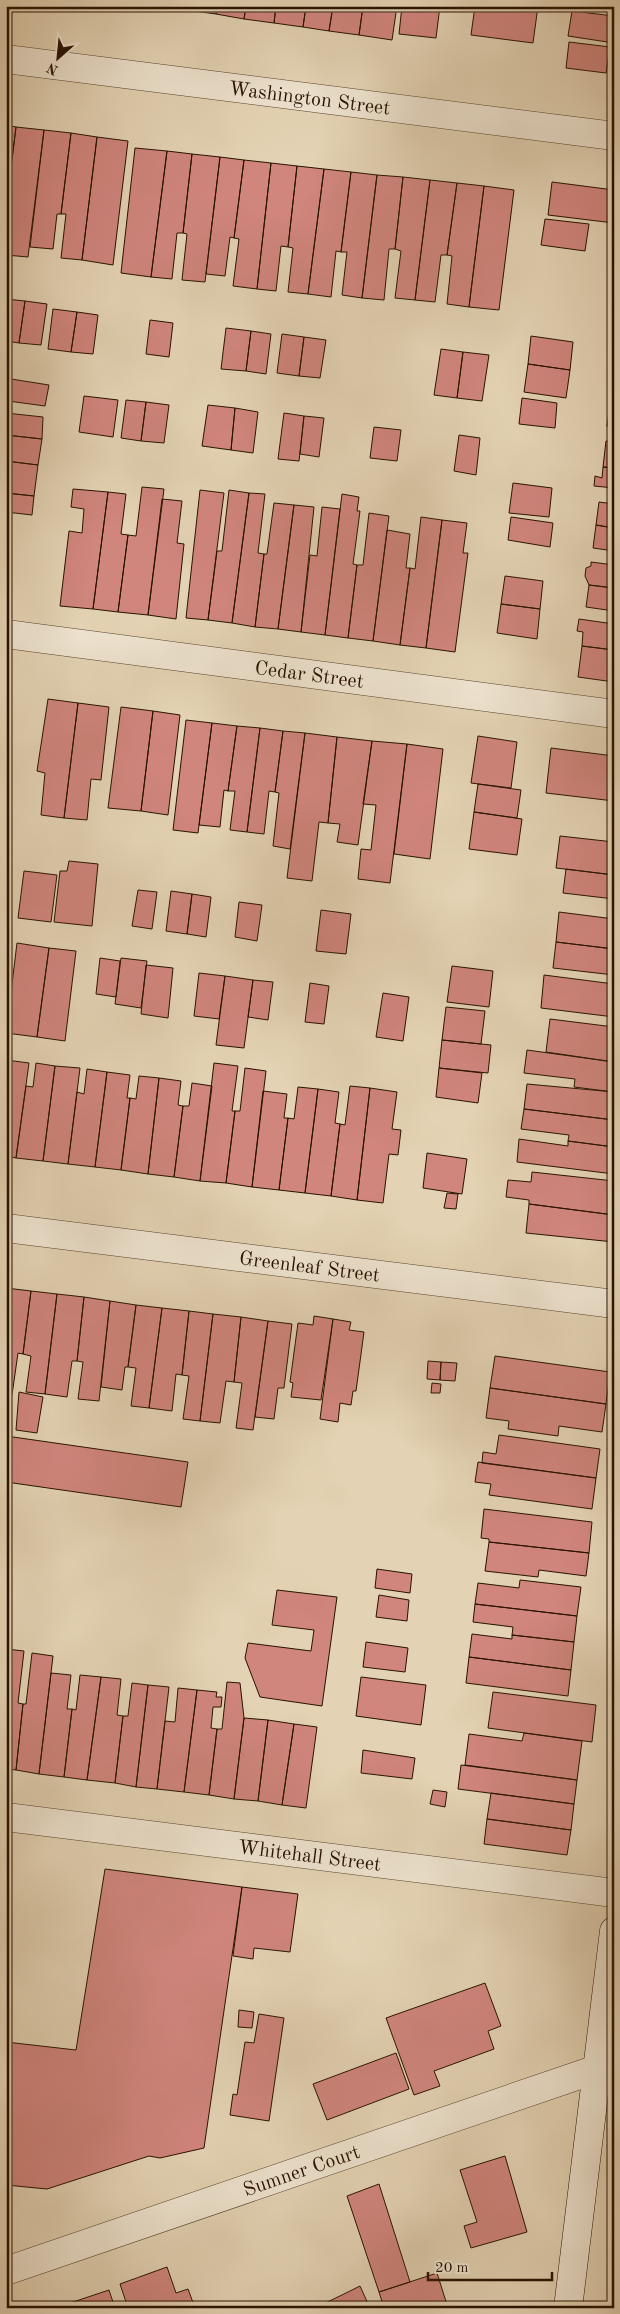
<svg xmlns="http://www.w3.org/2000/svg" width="620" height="2314" font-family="'Old Standard TT',serif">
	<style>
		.building { fill: #d0857d; stroke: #281200 }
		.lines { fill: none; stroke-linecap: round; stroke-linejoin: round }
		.street-casing { stroke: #57422d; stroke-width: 29 }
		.secondary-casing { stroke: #281200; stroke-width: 29 }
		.street { stroke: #ede2ce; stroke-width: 28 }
		.secondary { stroke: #ede2ce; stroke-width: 28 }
		.labels { text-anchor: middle; stroke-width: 4; stroke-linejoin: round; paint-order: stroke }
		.street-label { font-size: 20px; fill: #281200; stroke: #ede2ce }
	</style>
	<rect width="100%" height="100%" fill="#e3d2b3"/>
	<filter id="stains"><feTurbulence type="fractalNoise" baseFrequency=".004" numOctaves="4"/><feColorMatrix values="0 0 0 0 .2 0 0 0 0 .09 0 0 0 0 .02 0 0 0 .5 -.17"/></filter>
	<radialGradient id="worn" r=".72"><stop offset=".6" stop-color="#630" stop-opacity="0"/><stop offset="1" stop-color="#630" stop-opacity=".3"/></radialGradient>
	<path class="building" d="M186,6H218L216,14L186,10Z
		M218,6H246L244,19L216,14Z
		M246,6H276L274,23L244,19Z
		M276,6H306L303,27L274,23Z
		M306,6H333L329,31L303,27Z
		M333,6H363L359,35L329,31Z
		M363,6H397L392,40L359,35Z
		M402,6H440L436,38L399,34Z
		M475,6H538L533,43L471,35Z
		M572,11L614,16V43L568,36Z
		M569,42L610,47L606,73L566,68Z
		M6,125L16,127L7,200H6Z
		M16,127L44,130L28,257L6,255L10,201L7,200Z
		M44,130L71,133L61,214H57L53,249L30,247Z
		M71,133L97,137L82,260L61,258L66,214H61Z
		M97,137L128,141L113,265L82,260Z
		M135,148L167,151L151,277L121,273Z
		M167,151L192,154L183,233H177L172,279L151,277Z
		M192,154L220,157L205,282L182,280L187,234L183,233Z
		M220,157L244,160L234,238L230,237L225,276L206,274Z
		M244,160L271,163L257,289L233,286L239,239L234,238Z
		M271,163L297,166L288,247L281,246L276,291L257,289Z
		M297,166L324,169L308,294L288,292L293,248L288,247Z
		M324,169L351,172L341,252L336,251L331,297L308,294Z
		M351,172L377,175L362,298L342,295L347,252H341Z
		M377,175L403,177L395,249H389L384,300L362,298Z
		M403,177L430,180L415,300L395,298L401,251L395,249Z
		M430,180L457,183L447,255H441L435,302L415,300Z
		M552,182L614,190V223L548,215Z
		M457,183L484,186L469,307L447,304L452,256L447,255Z
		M484,186L514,190L499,310L469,307Z
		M545,219L589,224L585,251L541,245Z
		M6,299L25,301L19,343L6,341Z
		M25,301L47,304L41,345L19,343Z
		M53,309L77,312L71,352L48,349Z
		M77,312L98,315L93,354L71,352Z
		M150,320L173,323L169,357L146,354Z
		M226,328L251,331L246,371L221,369Z
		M251,331L271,334L266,374L246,371Z
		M282,334L304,337L299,376L277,373Z
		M531,336L573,342L570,370L528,364Z
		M304,337L326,340L320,378L299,376Z
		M441,349L463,352L457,398L434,395Z
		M463,352L489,355L482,401L457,398Z
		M528,364L570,370L566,398L524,392Z
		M11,379L49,385L45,406L8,401Z
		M84,396L118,400L113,437L79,432Z
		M522,398L557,403L555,428L519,424Z
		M126,400L146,402L141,441L121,438Z
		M146,402L169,405L164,443L141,441Z
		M208,405L235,408L231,450L202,446Z
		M610,406H614V427L607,426Z
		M235,408L258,412L253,453L231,450Z
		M6,413L43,417L42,439L6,435Z
		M284,413L304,416L299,461L278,459Z
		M304,416L324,418L319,457L300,454Z
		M374,427L401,430L397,461L370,458Z
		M6,435L42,439L38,465L6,461Z
		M459,435L480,438L476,475L454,471Z
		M606,441L614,442V468L603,467Z
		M6,461L38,465L34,496L6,493Z
		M603,467L614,468V488L594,486L595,476L602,478Z
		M513,483L552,488L549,517L509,513Z
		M142,487L164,489L148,615L118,612L128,535L136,536Z
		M73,489L108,492L93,609L60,606L69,531L82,533L84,509L71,507Z
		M200,490L224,493L208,620L186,618Z
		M229,490L249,493L232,623L208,620L217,551H222Z
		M108,492L126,494L121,534L128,535L118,612L93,609Z
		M6,493L34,496L32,515L6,512Z
		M249,493L265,494L258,553L264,554L255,627L232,623Z
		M342,494L359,497L357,511H360L353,564L357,565L348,638L325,635Z
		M162,499L182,501L177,543L184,544L176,619L148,615Z
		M599,502L614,504V528L596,525Z
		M274,503L294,505L278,629L255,627L264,554H267Z
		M294,505L314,507L301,632L278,629Z
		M322,507L340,509L325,635L301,632L310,555L317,556Z
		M369,513L389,516L373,641L348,638L357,565H363Z
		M421,517L442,520L426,648L400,645L410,568L415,569Z
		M511,517L553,523L550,547L508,540Z
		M442,520L467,523L463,553H468L455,652L426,648Z
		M596,525L614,528V551L593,548Z
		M387,530L410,534L406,568H410L400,645L373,641Z
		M591,562L614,565V588L589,585L585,576L586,568L591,566Z
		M505,576L543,581L540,609L501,604Z
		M589,585L614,588V611L586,607Z
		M501,604L540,609L537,639L497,633Z
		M579,619L614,624V650L582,646L583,632L577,631Z
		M582,646L614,650V682L578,677Z
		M48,699L78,703L64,818L41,815L45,773L37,771Z
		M78,703L109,707L101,780L91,779L87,820L64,818Z
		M121,707L153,711L141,811L108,808Z
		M153,711L180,715L168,815L141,811Z
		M186,720L212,723L198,833L173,830Z
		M212,723L237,726L228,791L224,790L220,827L199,825Z
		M237,726L260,728L247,832L230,830L235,791H228Z
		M260,728L283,731L275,792L269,791L264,834L247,832Z
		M283,731L305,733L290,849L273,846L279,793L275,792Z
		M305,733L337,737L328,823L319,822L312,881L287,878Z
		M478,736L517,742L511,788L471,783Z
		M337,737L372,741L358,845L337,842L340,824L328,823Z
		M372,741L407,744L390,883L358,879L361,849L371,850L376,805L363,804Z
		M407,744L443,749L430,859L394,854Z
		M551,748L614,756V801L546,793Z
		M478,784L521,790L517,818L474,812Z
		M474,812L522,819L517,855L469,849Z
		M560,836L614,842V875L556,868Z
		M69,861L98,864L92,926L54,922L60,871H67Z
		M566,869L614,875V899L563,893Z
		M24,871L57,875L51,922L18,918Z
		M138,890L157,892L152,929L132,926Z
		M171,891L192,894L187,934L166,931Z
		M192,894L211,897L206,937L187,934Z
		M239,902L262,905L257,941L235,937Z
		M321,910L351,914L346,954L316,951Z
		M559,912L614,919V949L556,942Z
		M556,942L614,949V975L553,968Z
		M17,943L49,948L37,1037L6,1033Z
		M49,948L76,951L65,1041L37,1037Z
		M100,958L120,961L116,997L96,994Z
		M121,958L147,961L141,1008L115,1004Z
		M146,965L173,968L168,1018L141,1014Z
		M452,966L493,971L489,1007L447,1002Z
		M199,973L225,976L219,1019L194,1016Z
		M544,975L614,984V1017L541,1008Z
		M225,976L253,980L244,1048L216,1045Z
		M253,980L273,982L268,1020L248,1017Z
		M310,983L329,986L324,1024L305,1022Z
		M383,993L409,997L403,1041L376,1037Z
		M446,1007L485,1011L481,1044L442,1040Z
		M550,1019L614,1027V1062L546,1052Z
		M442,1040L491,1045L488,1073L439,1068Z
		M527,1050L614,1062V1092L574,1087L575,1079L524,1073Z
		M6,1060L29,1063L16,1158L6,1156Z
		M36,1063L55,1066L43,1161L16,1158L26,1086L33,1087Z
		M214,1063L238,1066L232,1111H235L226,1183L200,1181Z
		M55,1066L80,1068L68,1164L43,1161Z
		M245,1068L266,1071L252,1187L226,1183L235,1111H240Z
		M439,1068L482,1073L478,1103L436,1097Z
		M87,1069L107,1072L95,1167L68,1164L77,1092L84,1094Z
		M107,1072L130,1075L127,1098H130L121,1170L95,1167Z
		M139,1076L159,1078L148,1174L121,1170L130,1098L136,1099Z
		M159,1078L181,1081L178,1105L183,1106L174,1177L148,1174Z
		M192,1083L212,1086L200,1181L174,1177L183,1106H189Z
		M527,1084L614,1092V1120L524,1109Z
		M350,1086L370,1088L357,1200L331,1196L340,1124L345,1125Z
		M298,1087L318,1089L305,1193L279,1190L288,1118L294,1119Z
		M370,1088L397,1092L392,1129L401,1130L398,1155L389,1154L383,1203L357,1200Z
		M318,1089L339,1092L335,1123L340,1124L331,1196L305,1193Z
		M263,1091L287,1094L284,1118H288L279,1190L252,1187Z
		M524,1109L614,1120V1147L568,1141L569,1135L521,1129Z
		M519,1139L568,1146V1141L614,1147V1174L517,1162Z
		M427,1153L467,1159L462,1194L423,1188Z
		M532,1172L614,1181V1215L529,1204V1200L506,1197L508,1180L531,1182Z
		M447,1193L458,1194L456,1209L444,1208Z
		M529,1204L614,1215V1242L526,1233Z
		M6,1288L31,1291L23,1354L18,1353L12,1395H6Z
		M31,1291L57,1294L45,1394L26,1392L31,1356L23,1354Z
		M57,1294L84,1297L77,1361H72L67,1397L45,1394Z
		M84,1297L110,1301L99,1401L78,1399L83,1362L77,1361Z
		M110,1301L136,1305L128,1367H125L122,1390L101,1387Z
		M136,1305L162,1308L149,1408L131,1406L136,1368L128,1367Z
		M162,1308L189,1311L182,1375L176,1374L172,1411L149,1408Z
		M189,1311L213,1314L200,1421L183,1419L189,1376L182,1375Z
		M213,1314L241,1317L234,1382L226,1381L220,1423L200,1421Z
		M314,1316L333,1319L321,1400L291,1397L293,1383L290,1382L298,1323L313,1325Z
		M241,1317L268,1321L253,1430L236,1428L242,1383L234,1382Z
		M333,1319L351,1322L349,1330L364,1332L356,1391H353L351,1405L340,1403L338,1422L320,1419Z
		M268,1321L292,1324L284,1388H278L274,1419L255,1417Z
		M495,1356L610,1372L606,1404L490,1388Z
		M428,1361L441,1362L440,1380L427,1379Z
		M441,1362L457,1363L455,1381L440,1380Z
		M432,1383L441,1384L440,1393H431Z
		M490,1388L606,1404L602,1432L559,1426L558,1436L508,1429L509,1421L486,1418Z
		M19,1392L43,1397L37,1433L16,1430Z
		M499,1435L600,1449L596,1478L482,1463L483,1452L496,1454Z
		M6,1436L188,1462L181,1507L6,1482Z
		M478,1462L596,1478L592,1509L489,1495L491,1484L475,1482Z
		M484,1509L592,1522L589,1553L489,1542V1539L481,1538Z
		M489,1542L589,1553L586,1576L539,1570L538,1577L485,1571Z
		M377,1569L412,1574L410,1593L375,1588Z
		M520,1580L581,1587L577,1616L475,1604L478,1583L519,1588Z
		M277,1590L337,1597L322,1706L260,1697L245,1658L248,1643L311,1651L314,1630L272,1625Z
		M379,1595L409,1600L407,1621L376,1617Z
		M475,1604L577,1616L574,1642L512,1635L513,1627L473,1622Z
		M472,1634L512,1639V1635L574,1642L571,1670L469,1657Z
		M366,1642L408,1648L405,1672L363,1667Z
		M6,1649L24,1651L18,1703L23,1704L16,1770L6,1769Z
		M32,1653L53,1656L39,1774L16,1770L23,1704H26Z
		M469,1657L571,1670L568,1696L466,1683Z
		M51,1673L71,1675L67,1709H72L64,1777L39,1774Z
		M80,1675L101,1677L87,1780L64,1777L72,1709L76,1710Z
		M101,1677L121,1679L117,1715L123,1716L115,1783L87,1780Z
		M361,1677L426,1685L421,1725L356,1716Z
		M227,1682L240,1683L244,1718L234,1799L209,1795L217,1729H222Z
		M132,1683L148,1685L136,1787L115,1783L123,1716H128Z
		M148,1685L169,1687L157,1789L136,1787Z
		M178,1688L197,1690L184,1792L157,1789L165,1721L175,1722Z
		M197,1690L217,1692L216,1697H222L221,1707H213L211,1728L217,1729L209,1795L184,1792Z
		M493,1692L596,1705L592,1742L488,1728Z
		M244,1718L268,1720L258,1801L234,1799Z
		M268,1720L294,1724L282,1805L258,1801Z
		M294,1724L317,1727L306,1808L282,1805Z
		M524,1733L582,1741L577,1780L465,1765L469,1734L522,1741Z
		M363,1750L415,1758L412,1779L361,1773Z
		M461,1765L577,1780L574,1804L458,1789Z
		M433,1790L447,1792L445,1807L430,1804Z
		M491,1793L574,1804L571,1830L487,1819Z
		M487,1819L571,1830L567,1855L484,1844Z
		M105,1869L242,1887L204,2148L160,2158L149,2156L47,2189L6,2185V2042L76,2050Z
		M242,1887L298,1894L290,1952L254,1948L253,1959L233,1956Z
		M485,1983L501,2026L488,2031L494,2049L434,2071L440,2086L414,2095L386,2018Z
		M239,2010L254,2012L252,2028L238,2027Z
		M259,2014L284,2018L269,2121L230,2115L233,2094L237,2095L245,2042L254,2043Z
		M396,2053L409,2089L327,2120L313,2084Z
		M505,2156L527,2232L471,2248L464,2226L477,2222L460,2170Z
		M379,2184L410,2282L379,2292L347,2196Z
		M167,2267L176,2293L188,2289L195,2308H128L120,2284Z
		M437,2273L448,2308H384L379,2292Z
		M360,2286L370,2308H315L346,2293Z
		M109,2290L115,2308H55Z"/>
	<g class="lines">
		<g class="street-casing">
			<g id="street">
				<path id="s1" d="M6,59L614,136"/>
				<path id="s2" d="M6,634L614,714"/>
				<path id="s3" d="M6,1228L614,1304"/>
				<path id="s4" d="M6,1817L614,1893"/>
				<path id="s5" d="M6,2271L597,2069"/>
			</g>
		</g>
		<g class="secondary-casing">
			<path id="secondary" d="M568,2308L614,1931"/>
		</g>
		<use href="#street" class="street"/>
		<use href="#secondary" class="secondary"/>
	</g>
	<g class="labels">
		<g class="street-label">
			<text dy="7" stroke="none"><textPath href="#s1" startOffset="306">Washington Street</textPath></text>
			<text dy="7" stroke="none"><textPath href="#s2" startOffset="306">Cedar Street</textPath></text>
			<text dy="7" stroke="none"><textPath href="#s3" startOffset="306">Greenleaf Street</textPath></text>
			<text dy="7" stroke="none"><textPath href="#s4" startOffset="306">Whitehall Street</textPath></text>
			<text dy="7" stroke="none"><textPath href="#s5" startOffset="312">Sumner Court</textPath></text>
		</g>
	</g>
	<rect width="620" height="2314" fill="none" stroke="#e3d2b3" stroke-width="25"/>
	<rect x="8" y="8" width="605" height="2299" fill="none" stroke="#281200" stroke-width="2.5"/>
	<rect x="12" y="12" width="595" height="2289" fill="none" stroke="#281200"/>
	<g transform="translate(58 58) rotate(207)" stroke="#ede2ce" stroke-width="4" paint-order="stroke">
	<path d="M0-4L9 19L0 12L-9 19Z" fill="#281200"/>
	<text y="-8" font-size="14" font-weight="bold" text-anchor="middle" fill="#281200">N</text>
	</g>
	<path d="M428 2272v8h124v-8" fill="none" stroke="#281200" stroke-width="2.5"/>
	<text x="435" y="2272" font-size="15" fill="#281200" stroke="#ede2ce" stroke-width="4" paint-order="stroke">20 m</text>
	<rect width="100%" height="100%" filter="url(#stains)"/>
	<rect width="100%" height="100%" fill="url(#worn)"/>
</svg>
